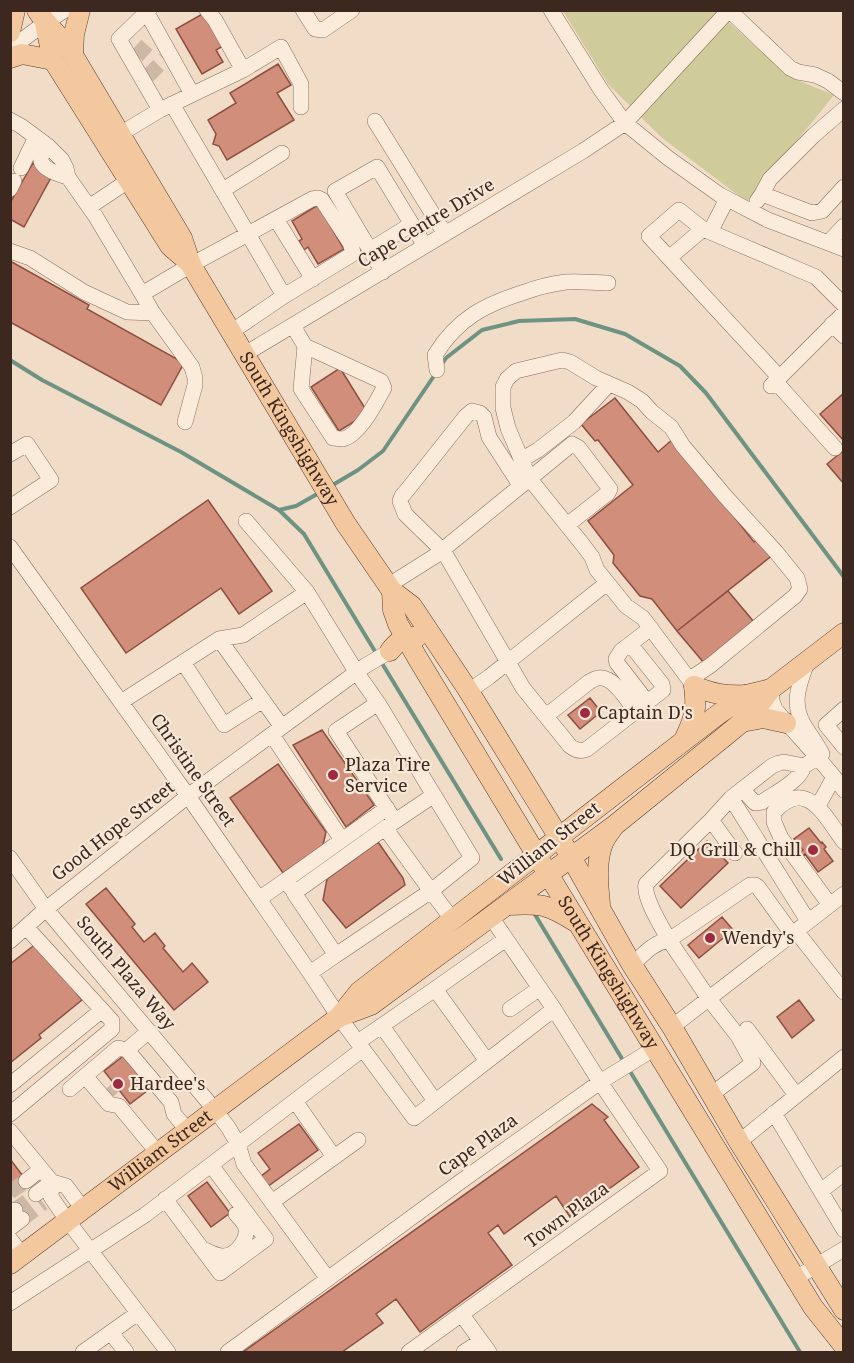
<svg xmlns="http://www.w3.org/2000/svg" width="854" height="1363" font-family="'Noto Serif',serif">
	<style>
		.green { fill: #cfcb9a }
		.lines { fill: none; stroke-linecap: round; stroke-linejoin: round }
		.stream { stroke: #6e9383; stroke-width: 4 }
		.building { fill: #d08e7b; stroke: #8d4f40; stroke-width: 1.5 }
		.minor-tunnel { stroke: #ccb8a5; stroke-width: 15; stroke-dasharray: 15 8; stroke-linecap: butt }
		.minor-casing { stroke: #8d6c5b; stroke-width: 16 }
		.major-casing { stroke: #5b3b2f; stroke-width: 21 }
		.minor { stroke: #faebdb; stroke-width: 15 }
		.major { stroke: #f4c89e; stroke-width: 20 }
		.poi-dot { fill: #9e2940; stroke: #f7e7d7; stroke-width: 2 }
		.labels { text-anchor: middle; stroke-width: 4.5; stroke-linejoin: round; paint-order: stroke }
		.street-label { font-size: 18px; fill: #3c281f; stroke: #f7e7d7 }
		.poi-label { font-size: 18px; fill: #3c281f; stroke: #f7e7d7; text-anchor: start }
	</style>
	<rect width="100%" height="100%" fill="#f0dcc7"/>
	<path class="green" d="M563,11H716L790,77L834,95L747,202L661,137L608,84Z"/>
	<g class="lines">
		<path class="stream" d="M10,360L42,380L181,452L279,510L296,506L319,493
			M442,364L446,358L482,330L519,321L575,319L625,334L680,366L706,393L844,577
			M331,486L358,470L383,451L436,373
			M279,510L304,534L376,653
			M380,660L501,859
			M534,913L624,1062
			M628,1068L800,1352"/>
	</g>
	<path class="building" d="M204,13L223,46L216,50L223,62L202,74L176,29Z
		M278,64L291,85L277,93L294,120L227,160L219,146L213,144L216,134L208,120L236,103L230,93Z
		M33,163L53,174L24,227L10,219V203Z
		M318,205L344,249L318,264L308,247L304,250L299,241L302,239L292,221Z
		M10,261L89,305L87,309L184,363L161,405L10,322Z
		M340,368L368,413L339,431L311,387Z
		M844,393V441L820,414Z
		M615,398L658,452L673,439L754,542L760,537L774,554L677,631L652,599L640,596L613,563L614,555L588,521L633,485L598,440L595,441L581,424Z
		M844,450V484L827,464Z
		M208,500L272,591L239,614L221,588L126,653L81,588Z
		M728,591L754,622L704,663L677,631Z
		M590,698L601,712L580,729L568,715Z
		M322,730L374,805L346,827L293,745Z
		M278,764L326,832L323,845L283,873L230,798Z
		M809,828L821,843L822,842L826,847L824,849L833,861L818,872L805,854L801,858L798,854L803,850L794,839Z
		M707,841L728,863L681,908L660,886Z
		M378,842L403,878L405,885L346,928L323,900L327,879Z
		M106,888L135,924L132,927L144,942L155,933L165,946L163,948L183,972L192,963L208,982L174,1010L86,904Z
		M722,917L733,930L699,958L688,945Z
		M37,943L82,1000L39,1035L41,1038L10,1063V964Z
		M799,1000L814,1020L792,1038L777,1017Z
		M126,1054L152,1087L130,1104L104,1071Z
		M592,1104L608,1117L604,1120L639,1167L570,1217L556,1196L504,1234L498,1225L488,1233L512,1265L420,1332L396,1299L376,1314L383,1323L342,1352H243Z
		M299,1124L318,1150L267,1187L260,1177L270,1169L258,1153Z
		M10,1159L23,1176L10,1185Z
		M207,1182L230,1213L211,1227L188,1196Z"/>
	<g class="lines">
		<path class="minor-tunnel" d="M137,56L152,39
			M148,76L165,59
			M107,1088L114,1096
			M10,1192L26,1181
			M15,1210L36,1194
			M22,1219L43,1203"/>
		<g class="minor-casing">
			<path id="minor" d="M149,10L119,39L160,110
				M207,10L215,20L243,70
				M303,10L315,29L323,30L352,10
				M551,10L601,90L625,123L668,158L720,195L768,220L844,249
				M729,10L790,68L798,72L815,75L828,81L844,93
				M147,13L192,94
				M10,49L45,23L65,10
				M172,104L248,234L191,265L142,294L153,313L192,367L195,378V385L185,422
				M10,120L21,126L48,146L62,160L66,168L68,177L96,217L142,294
				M375,121L445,234
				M130,128L160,110L243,70L281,47L301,84V107
				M48,146C46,149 41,155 41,159C40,169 61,175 68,177
				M21,168L36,137
				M10,189L14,181
				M223,190L282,153
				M762,194L770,179L813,136L844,109
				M757,201L762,194L812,213L822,211L844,187
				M89,207L128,181
				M276,219L313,279
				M710,232L727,199
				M828,243L844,226
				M370,250L412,224
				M10,251L30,258L84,292L127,312L153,313
				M669,258L649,236L679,210L703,229
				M383,272L335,191L377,167L425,246
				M832,324L844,336
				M293,326L305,346L381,381L384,388C376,402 360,435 343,439C341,439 336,438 333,438L301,389L305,346
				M231,332L284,296L351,255L353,252L350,243L322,200L318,198L312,199L248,234L284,296
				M245,354L583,151L625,123L729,10
				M437,370L435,355C457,319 485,304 525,292C538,287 551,284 566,282C580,281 594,283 608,283
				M779,377L669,258L703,229L816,277L844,305
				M775,381L835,448
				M771,386L844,313
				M10,454L27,444L51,480L10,507
				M521,460L538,450L574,422L609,384
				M520,485L489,437L484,417L480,413L472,411L466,416L408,489L402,496L400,501L405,514L444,552L523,688L570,746C575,750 581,752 587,749L663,690L662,684L630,644
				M246,521L307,592L357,673L378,703L472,858L431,891L452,919
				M10,547L188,796L310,973L339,1017L414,1118L554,1009L600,1082L660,1171L409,1352
				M389,585L435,556L572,444L579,448L610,489L608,493L567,525
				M219,639L282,727
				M183,662L224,725L263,700
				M807,662C799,685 791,703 804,725C810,735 817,744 822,754
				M690,679L711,665L795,596L800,589L797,578L776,552L725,496L683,446L671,427L652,412L642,401L628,392L596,378L570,362L562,360L516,371L507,379L503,387V408L508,428L529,478L583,545L592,557L597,570L626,606L643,618L694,686
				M771,689L772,701L775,709C798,737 823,761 844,790
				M469,691L489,677L607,583
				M121,702L219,639L243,635L307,592
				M378,703L336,731L395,821
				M648,703L617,663L616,659L621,651L651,628
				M844,709L826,725L844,747
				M546,716L589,682C591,681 596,678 598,678C613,675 628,701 636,712
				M272,735L342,840
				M742,789L755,803L762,802C775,793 800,781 804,766
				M731,798L808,921
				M818,806L834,777
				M711,820L735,853
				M10,858L46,909L215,1110L228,1127L238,1144L244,1164L328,1279
				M286,880L387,808
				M259,899L286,880L291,888
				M830,905L781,838L774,822V812C807,776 825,817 844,842
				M491,917L554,1009
				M796,931L844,992
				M792,934L758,887L755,885H750L669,940C662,927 643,898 646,884L711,820L731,798L772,766L779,763L784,762L804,766L817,758
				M10,941L46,909L188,796L365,666L390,651
				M336,955L431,891L385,828
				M632,965C644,954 652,943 669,940L709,999L738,1036L753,1063L712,1094
				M310,973L336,955L294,893L385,828L434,795
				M435,989L506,939
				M510,1009L540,988
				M382,1026L435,1101
				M672,1027L844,894
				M747,1029L796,1095
				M149,1031L127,1050L171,1102L174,1114L188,1131
				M358,1042L435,989L487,1061
				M127,1050L118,1048L85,1076L109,1104L119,1106L158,1153
				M10,1085L102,1010
				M70,1089L85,1076
				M295,1101L334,1157
				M774,1113L844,1230
				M10,1114L112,1029V1021L26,927
				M10,1131L52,1182L66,1186L83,1209
				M739,1142L844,1057
				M26,1181L41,1169
				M52,1182L51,1197L67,1220L168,1352
				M821,1191L844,1173
				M36,1194L52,1182
				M165,1199L220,1273L266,1239L211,1165
				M272,1202L358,1140
				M10,1213L15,1210
				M10,1228L22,1219
				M10,1239L22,1255
				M201,1248C208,1251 215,1256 223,1256C236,1256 250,1238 245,1225C243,1222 239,1217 236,1214
				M796,1278L844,1249
				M10,1303L145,1215L363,1049
				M462,1315L489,1352
				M111,1333L126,1352
				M83,1352L138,1313
				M228,1352L460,1182L600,1082L655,1048
				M464,1352L481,1341"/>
		</g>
		<g class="major-casing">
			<g id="major">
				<path id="s1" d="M37,10C48,28 63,38 73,55L182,238L191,265L346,524L392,591L412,606L468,690L571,857L632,965L672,1027L739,1142L844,1310"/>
				<path d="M45,23L53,60L170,246L191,264"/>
				<path d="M10,32L15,10"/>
				<path d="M73,55L74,34L80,10"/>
				<path d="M10,58L22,54L53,60"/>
				<path id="s2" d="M392,591L393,610L398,624L418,659L548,874L813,1307L844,1346"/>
				<path d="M390,651C397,641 405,636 417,637"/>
				<path d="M694,686C713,694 725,696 746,695"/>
				<path d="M771,689L746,695L716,716L359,992L339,1017L371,1005L615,825L725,736L753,713L771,689L844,633"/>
				<path d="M742,722L763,718L786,723"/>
				<path d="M685,738C695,717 697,708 694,686"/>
				<path d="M600,904C598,885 596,864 602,846C604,840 608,834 612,829"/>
				<path d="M508,905C541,903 547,904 576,922"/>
				<path id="s3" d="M10,1264L339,1017"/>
			</g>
		</g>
		<use href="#minor" class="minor"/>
		<use href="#major" class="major"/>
	</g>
	<g class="poi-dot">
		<circle cx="585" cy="713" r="6"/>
		<circle cx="333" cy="775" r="6"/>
		<circle cx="813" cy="850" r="6"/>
		<circle cx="710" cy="938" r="6"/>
		<circle cx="118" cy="1084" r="6"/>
	</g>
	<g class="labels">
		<g class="street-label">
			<text transform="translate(426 223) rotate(-31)" y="6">Cape Centre Drive</text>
			<text dy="6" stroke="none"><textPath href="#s1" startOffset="490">South Kingshighway</textPath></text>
			<text transform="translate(193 770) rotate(55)" y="6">Christine Street</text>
			<text transform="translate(113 831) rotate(-38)" y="6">Good Hope Street</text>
			<text transform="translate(549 844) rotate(-38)" y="6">William Street</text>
			<text transform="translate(126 973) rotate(50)" y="6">South Plaza Way</text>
			<text dy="6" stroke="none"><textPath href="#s2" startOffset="441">South Kingshighway</textPath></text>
			<text transform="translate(478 1145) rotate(-36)" y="6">Cape Plaza</text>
			<text dy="6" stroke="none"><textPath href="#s3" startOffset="188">William Street</textPath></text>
			<text transform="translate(567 1215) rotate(-36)" y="6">Town Plaza</text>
		</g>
		<g class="poi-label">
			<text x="597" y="719">Captain D's</text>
			<text x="345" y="771">Plaza Tire<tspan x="345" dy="21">Service</tspan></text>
			<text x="801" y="856" text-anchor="end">DQ Grill &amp; Chill</text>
			<text x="722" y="944">Wendy's</text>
			<text x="130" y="1090">Hardee's</text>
		</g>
	</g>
	<rect width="854" height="1363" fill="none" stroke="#3c281f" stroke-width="24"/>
</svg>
